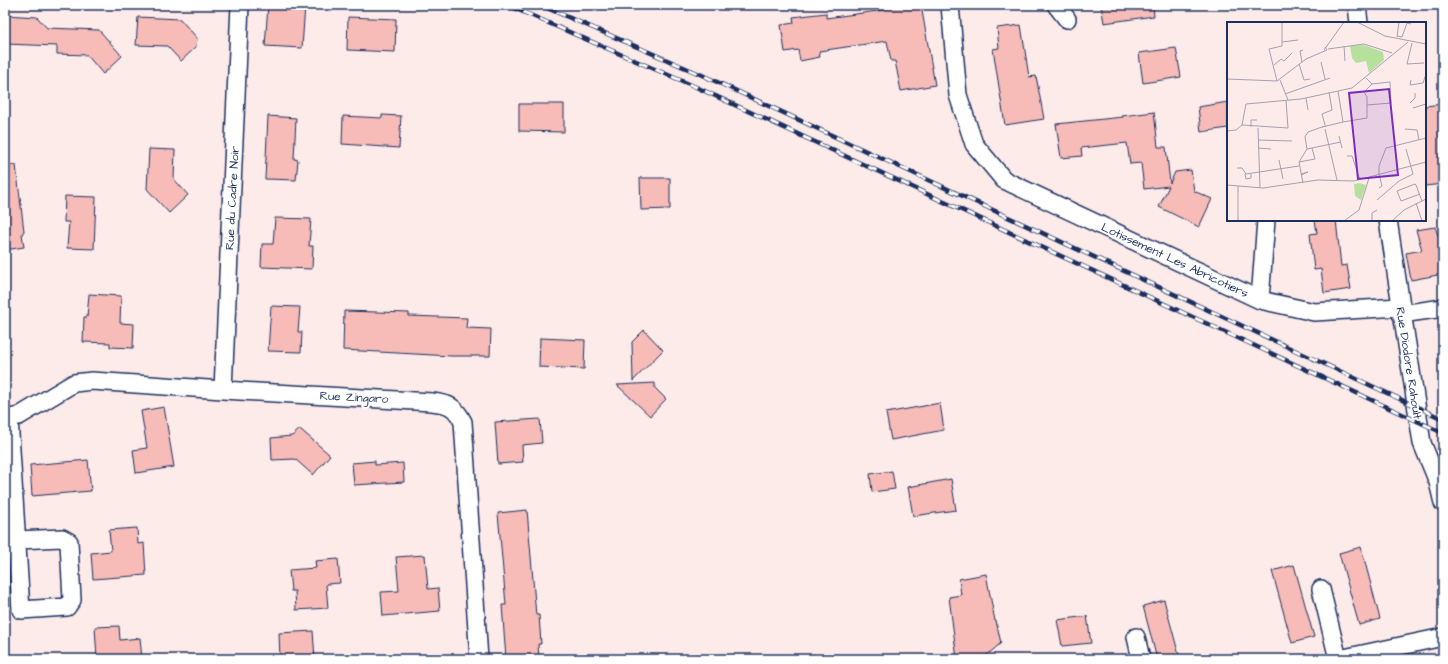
<svg xmlns="http://www.w3.org/2000/svg" width="1448" height="664" font-family="'Architects Daughter',sans-serif">
	<style>
		.building { fill: #f7bbb8; stroke: #1b2f5e }
		.lines { fill: none; stroke-linecap: round; stroke-linejoin: round }
		.street-casing { stroke: #1b2f5e; stroke-width: 20 }
		.street { stroke: #fff; stroke-width: 17 }
		.rail-casing { stroke: #1b2f5e; stroke-width: 4.5 }
		.rail { stroke: #fff; stroke-width: 3; stroke-dasharray: 9; stroke-linecap: butt }
		.labels { text-anchor: middle; stroke-width: 4; stroke-linejoin: round; paint-order: stroke }
		.street-label { font-size: 12px; fill: #1b2f5e; stroke: #fff }
		.inset-road { fill: none; stroke: #a3a0b2; stroke-width: 1 }
		.view { fill: #7b2cbf; fill-opacity: 0.15; stroke: #7b2cbf; stroke-width: 2 }
		.inset-edge { fill: none; stroke: #1b2f5e; stroke-width: 2 }
	</style>
	<rect width="100%" height="100%" fill="#fdebea"/>
	<filter id="ink" filterUnits="userSpaceOnUse"><feTurbulence type="fractalNoise" baseFrequency=".025" numOctaves="2"/><feDisplacementMap in="SourceGraphic" scale="8" xChannelSelector="R" yChannelSelector="G"/><feConvolveMatrix kernelMatrix="1 2 1 2 8 2 1 2 1" color-interpolation-filters="sRGB"/></filter>
	<g filter="url(#ink)">
		<path class="building" d="M268,5H305L302,48L265,46Z
			M884,5H921L935,85L901,91L895,61H891L887,41L819,51L820,57L800,61L798,50L785,52L781,25L794,23L793,17L826,13V18L885,10Z
			M1101,5H1153L1154,16L1104,23Z
			M5,15L37,17L47,28L99,30L122,56L103,74L87,55L57,54V46L5,44Z
			M138,17L180,19L197,38L196,47L181,61L167,46L136,45Z
			M348,17L396,19L395,52L347,50Z
			M1021,25L1029,77L1036,76L1044,119L1005,125L993,49L999,48L997,28Z
			M1176,48L1181,77L1143,83L1139,53Z
			M1228,102V128L1201,132L1198,107Z
			M519,104H564V132L519,131Z
			M1443,104V184L1425,186V106Z
			M1154,112L1158,147H1166L1170,183L1175,172L1191,170L1194,191L1212,199L1199,227L1159,207L1169,186L1144,189L1141,163L1130,164L1127,143L1081,148L1082,156L1061,158L1056,124L1123,117L1122,116Z
			M382,115L401,116L399,148L342,144L343,116L382,118Z
			M268,116L296,118L294,159L298,160L296,180L265,179Z
			M149,149L175,150L174,179L188,195L169,213L147,189Z
			M16,165L24,231L22,234L24,247L5,250V166Z
			M640,178H670V209L641,210Z
			M65,196L96,197L94,249L67,248L69,222H64Z
			M275,218L311,219L309,246H313L312,269L261,267L262,244H273Z
			M1315,220H1336L1341,266L1347,265L1351,289L1324,293L1321,269L1314,270L1310,234L1317,233Z
			M1435,227L1443,249V274L1411,280L1406,253L1422,250L1416,230Z
			M89,294L121,296L120,323L134,324L133,348L110,347V343L83,342L84,317H87Z
			M271,306L300,307L298,332H302L301,352L268,351Z
			M344,311L409,313V316L467,318L466,328L491,329L490,356H451L343,350Z
			M644,330L663,350L633,381L632,342Z
			M540,338L585,340L584,369L539,367Z
			M655,383V388L666,399L650,416L617,385Z
			M940,403L944,430L891,440L886,413Z
			M164,407L174,467L136,473L133,450L147,448L141,411Z
			M540,419L542,443L522,445L523,462L498,464L495,422Z
			M300,429L330,455L313,475L295,459L272,460L271,438L292,436Z
			M88,460L91,491L32,496L30,465Z
			M375,461V465L403,463L404,482L354,485L352,463Z
			M892,471L895,489L872,492L870,474Z
			M951,479L956,510L913,516L908,487Z
			M527,510L536,615H539L541,644H538L539,659H506L502,605H506L498,513Z
			M137,528L138,544L144,543L146,575L93,579L91,553L111,551L109,530Z
			M1361,547L1380,619L1359,625L1339,553Z
			M425,555L428,589L438,588L440,611L383,616L381,592L399,591L396,557Z
			M338,559L340,583L326,584L328,608L296,610L295,591H291L289,570L316,568L315,561Z
			M1294,565L1314,637L1292,643L1272,571Z
			M986,574L995,621H996L1001,643L986,656L972,659H957L949,597L961,595L959,579Z
			M1164,600L1180,659H1157L1143,606Z
			M1087,616L1091,643L1062,646L1057,620Z
			M119,626L120,640L140,638L142,659H97L95,627Z
			M313,631L315,659H280L279,633Z"/>
		<g class="lines">
			<g class="street-casing">
				<path id="street" d="M950,5L958,95L974,144L1004,180L1260,300L1314,312L1400,307
					M1056,5L1067,19
					M1357,5L1359,23
					M1388,220L1422,443L1438,482L1443,503
					M1260,300L1266,220
					M1401,314L1443,308
					M223,390L240,5
					M5,417L9,418L19,416L74,383L92,381L223,390L432,402C449,404 455,406 463,422L479,659
					M9,418L21,610L67,607L72,600L69,542L62,538L17,540
					M1321,589L1338,659
					M1136,637L1141,659
					M1339,659L1443,637"/>
			</g>
			<use href="#street" class="street"/>
			<g class="rail-casing">
				<path id="rail" d="M507,5L696,87L1443,433
					M540,5L702,75L1443,419"/>
			</g>
			<use href="#rail" class="rail"/>
		</g>
	</g>
	<g class="labels">
		<g class="street-label">
			<text transform="translate(232 198) rotate(-87)" y="4">Rue du Cadre Noir</text>
			<text transform="translate(1175 260) rotate(25)" y="4">Lotissement Les Abricotiers</text>
			<text transform="translate(1409 363) rotate(81)" y="4">Rue Diodore Rahoult</text>
			<text transform="translate(354 397) rotate(3)" y="4">Rue Zingaro</text>
		</g>
	</g>
	<g transform="translate(1227 22)">
		<rect width="199" height="199" fill="#fdebea"/>
		<path d="M137,23L156,30L157,38L142,51L139,39L129,41L125,36L123,24ZM133,161L139,163L134,178L128,174L127,162Z" fill="#b7e09c"/>
		<path class="inset-road" d="M130,0L158,14L199,22M170,14L175,15L180,1L184,2M170,15L172,0M55,20L71,18M185,21L180,42L197,41M117,24L118,39M101,27L137,22L165,31M97,28L117,0M75,40L73,29L76,28M94,40L98,57M72,42L77,58L83,57M47,43L54,37L57,39L65,31M0,57L50,59L79,37L100,28L98,25M53,58L61,78M184,58L183,63L196,61L199,52M50,59L42,27L55,24V0M58,72L103,56M79,76L81,88M183,81L188,76V71M140,83L164,81L163,60L145,62M186,86L199,82M116,100L140,96V75L137,70L145,62L139,56M15,103L61,106L59,78M98,103L95,92L105,88L102,70M99,104L95,105L116,100L111,69M24,105V98H30M31,106L33,166M98,107L110,158M178,107L190,108L192,118M0,109L9,108L15,103L19,82L74,77L125,66L181,20M112,114L115,126M31,118L65,119M31,126L44,127M80,127L78,115L81,110L95,105M80,127L114,120M120,134H125L133,158M52,138L56,157M72,140L88,137L85,126M10,146H15L19,152L72,144M18,152L19,157L24,156V152M74,152L81,150L74,153M152,152V144L159,126L199,116M152,152L155,164L152,166M76,161L72,140L80,127M0,163L36,166L91,158L127,159L199,140M11,164V199M193,172L174,179L170,169L188,162L189,163L195,179M150,178L172,159L186,152L179,127M189,181L195,199M117,199L132,188L142,156M145,199V191L150,188M165,199L177,188L199,177"/>
		<path class="view" d="M162,67L171,153L131,157L122,71Z"/>
		<rect width="199" height="199" class="inset-edge"/>
	</g>
	<rect width="1448" height="664" fill="none" stroke="#fff" stroke-width="20"/>
	<rect x="10" y="10" width="1428" height="644" fill="none" stroke="#1b2f5e" stroke-width="1.5" filter="url(#ink)"/>
</svg>
